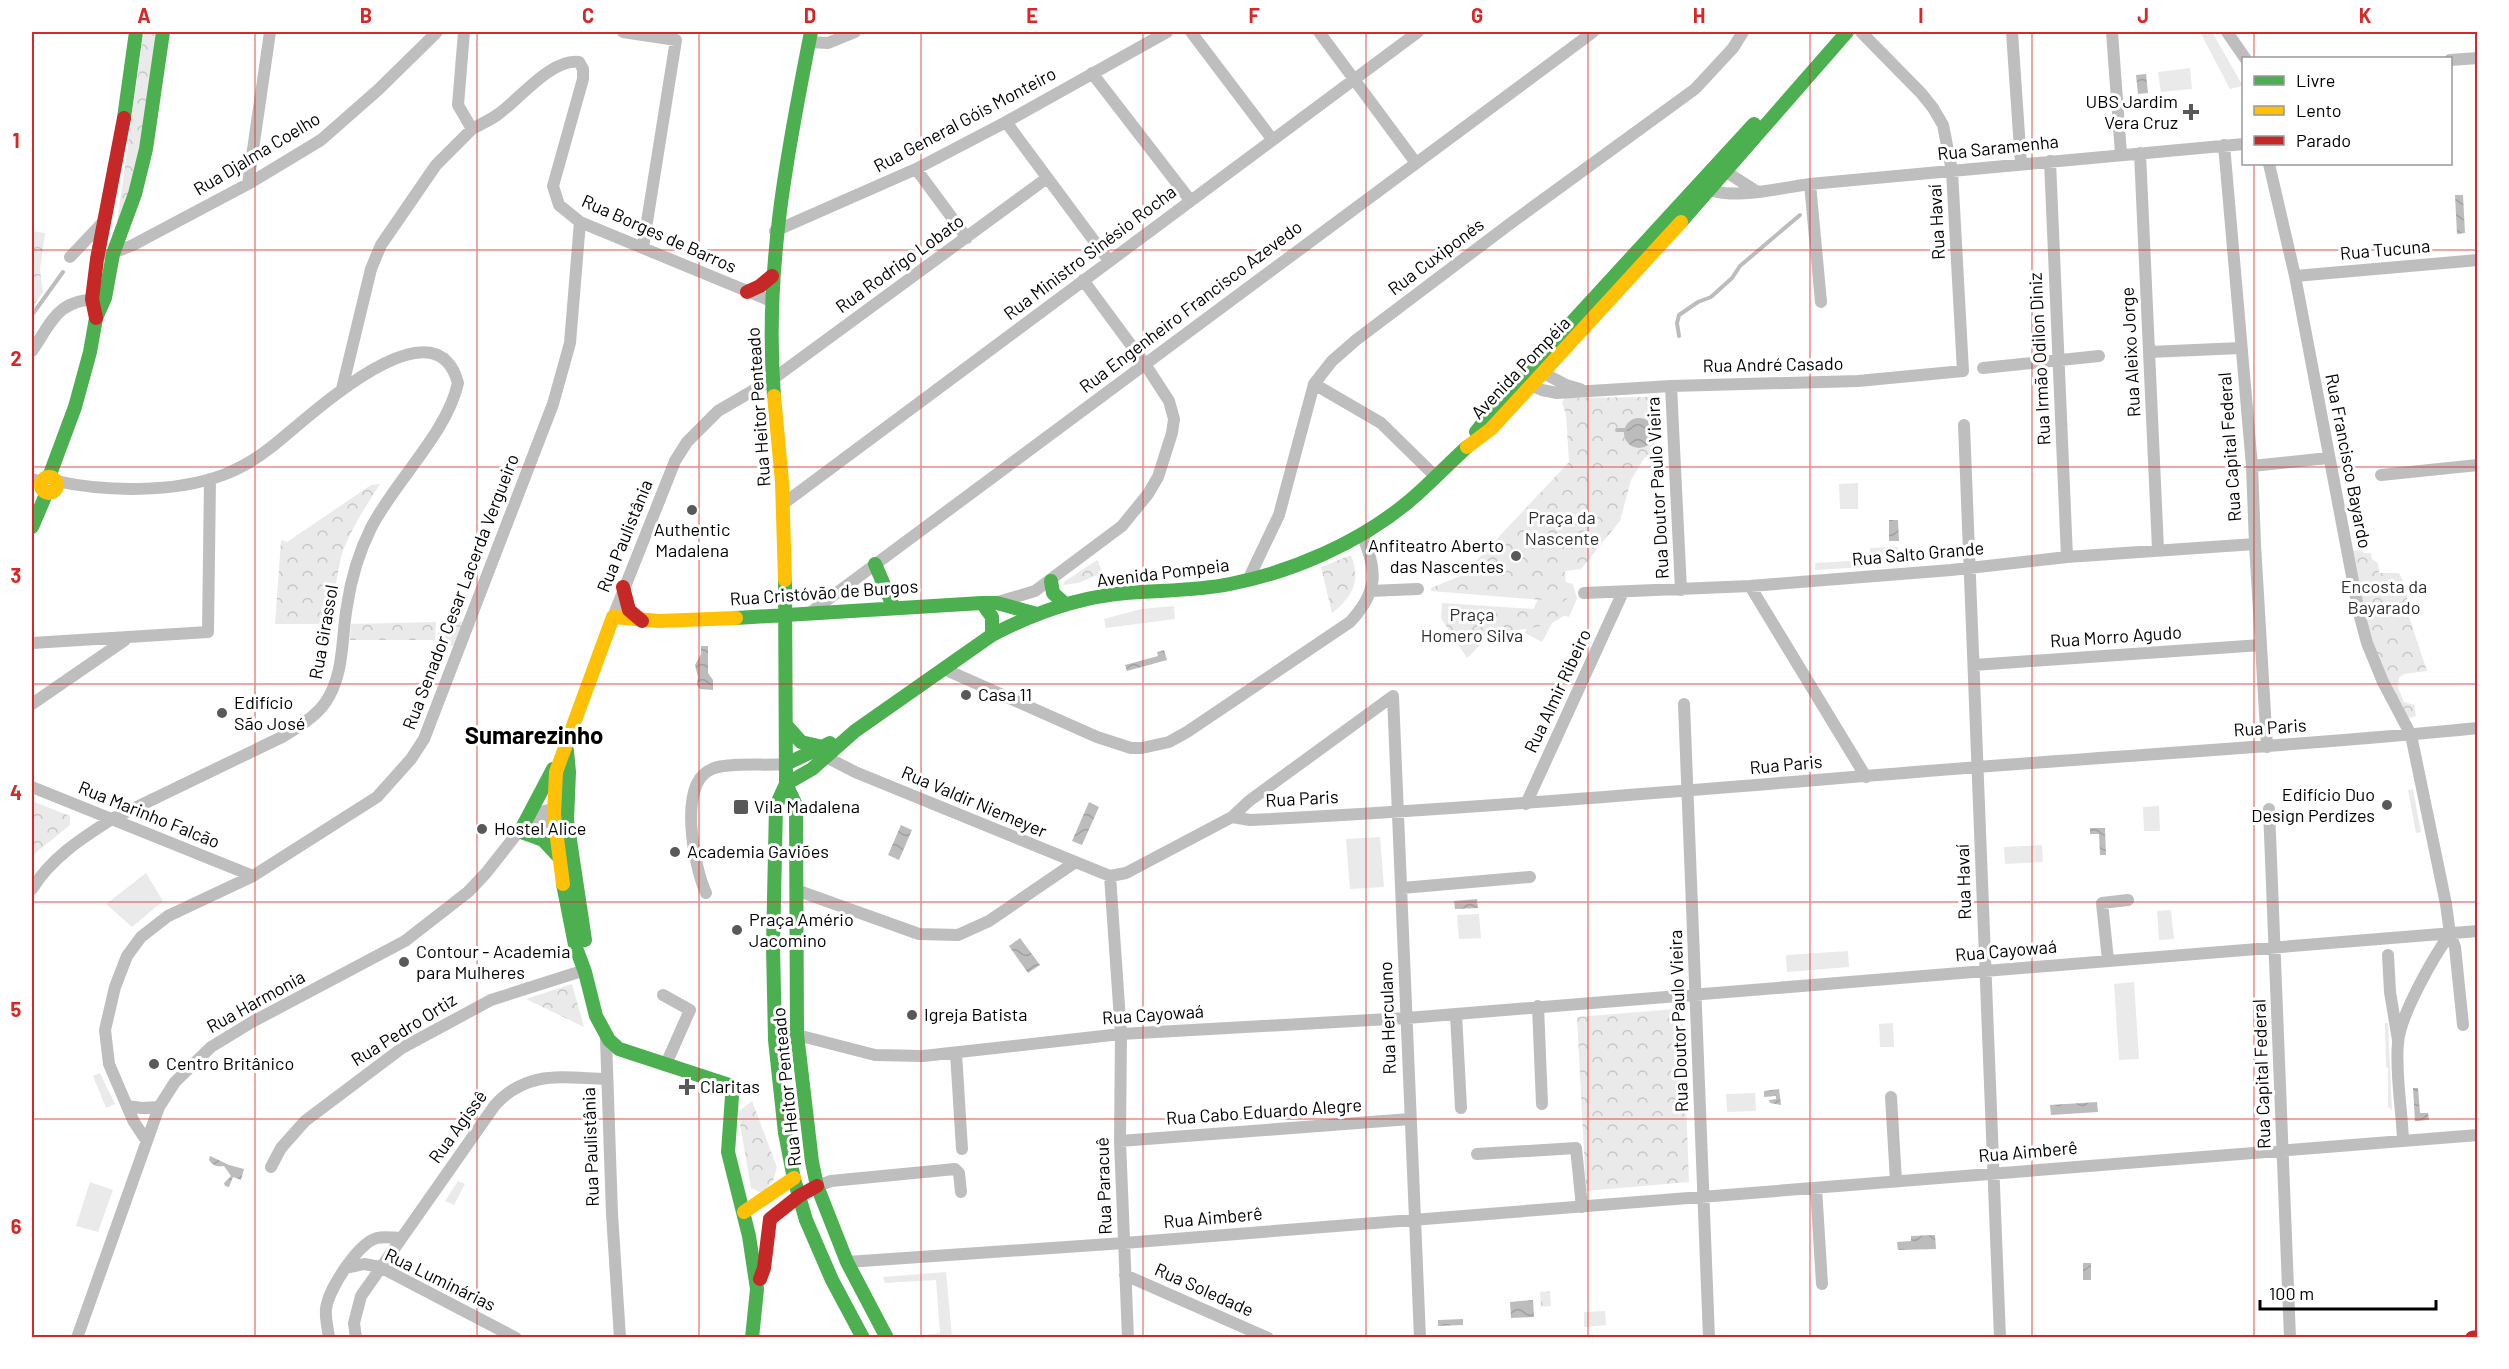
<svg xmlns="http://www.w3.org/2000/svg" width="2509" height="1369" font-family="Barlow,sans-serif">
	<style>
		.green { fill: #eaeaea }
		.forest { fill: url(#forest-crowns) }
		.water { fill: url(#water-waves) }
		.lines { fill: none; stroke-linecap: round; stroke-linejoin: round }
		.stream { stroke: #bcbcbc; stroke-width: 4 }
		.street { stroke: #bebebe; stroke-width: 12 }
		.fast { stroke: #4caf50; stroke-width: 14 }
		.slow { stroke: #ffc107; stroke-width: 14 }
		.jam { stroke: #c62828; stroke-width: 14 }
		.grid { fill: none; stroke: #d62828; stroke-width: 1.5; stroke-opacity: 0.55 }
		.poi-dot { fill: #595959; stroke: #fff; stroke-width: 2 }
		.labels { text-anchor: middle; stroke-width: 6; stroke-linejoin: round; paint-order: stroke }
		.poi-label { font-size: 18px; fill: #000; stroke: #fff; text-anchor: start }
		.street-label { font-size: 18px; fill: #000; stroke: #fff }
		.park-label { font-size: 18px; fill: #303030; stroke: #fff }
		.district-label { font-size: 24px; font-weight: bold; fill: #000; stroke: #fff }
		.neatline { fill: none; stroke: #d62828; stroke-width: 2 }
		.grid-label { font-size: 20px; text-anchor: middle; font-weight: bold; fill: #d62828 }
	</style>
	<defs>
		<pattern id="forest-crowns" width="20" height="18" patternUnits="userSpaceOnUse" patternTransform="scale(1.5)"><rect width="20" height="18" fill="#eaeaea"/><path d="M2 6a3 3 0 1 1 6 0M12 15a3 3 0 1 1 6 0" fill="none" stroke="#c7c7c7"/></pattern>
		<pattern id="water-waves" width="16" height="10" patternUnits="userSpaceOnUse" patternTransform="scale(1.5)"><rect width="16" height="10" fill="#bcbcbc"/><path d="M0 5q4-4 8 0t8 0" fill="none" stroke="#a0a0a0"/></pattern>
	</defs>
	<rect width="100%" height="100%" fill="#fff"/>
	<path class="green" d="M2200,32H2212L2243,86L2230,89Z
		M2190,68L2192,89L2161,92L2158,72Z
		M1858,483V509H1840L1839,484Z
		M1898,547L1899,563L1871,564L1870,548Z
		M1867,560V567L1815,570V563Z
		M1550,578L1573,584L1577,599L1569,617L1557,614L1542,642L1525,633L1536,603Z
		M1174,606L1175,619L1106,628L1104,619L1141,609Z
		M2413,789L2421,832L2416,833L2408,790Z
		M2159,806L2160,831H2144L2143,807Z
		M1380,837L1384,887L1350,889L1346,839Z
		M2042,845L2043,862L2005,864L2004,847Z
		M146,873L163,901L132,927L106,904Z
		M2171,910L2174,939L2159,940L2157,911Z
		M1479,914L1481,938L1459,939L1457,915Z
		M1848,951L1849,967L1787,972L1786,955Z
		M2134,982L2139,1059L2119,1060L2114,984Z
		M1893,1023L1894,1047H1880L1879,1024Z
		M2385,1023H2388L2392,1110L2388,1107V1068L2386,1067Z
		M100,1073L115,1104L106,1108L93,1076Z
		M1755,1093L1756,1111L1727,1112L1726,1094Z
		M458,1181L465,1184L454,1205L445,1201Z
		M90,1182L113,1190L98,1232L76,1226Z
		M946,1272L952,1337H925V1335L940,1333L936,1280L885,1283L883,1277Z
		M1605,1311L1606,1325L1584,1327V1312Z"/>
	<path class="forest" d="M144,32H159L133,192L117,222Z
		M32,231L45,233L40,270L43,292L32,308Z
		M1650,397L1657,401L1659,414L1655,421L1654,457H1645L1631,480L1620,521L1581,569L1565,571L1567,602L1431,591V588L1463,575L1569,462L1566,415L1562,402L1565,398Z
		M380,484C366,506 352,527 343,551C336,571 335,611 324,624H275L281,540L287,542L371,485Z
		M2362,550L2364,553H2371L2372,559L2378,563L2379,573H2399L2406,587L2409,617L2427,671L2404,674L2399,678L2398,688L2404,702L2414,705L2416,716L2410,718C2403,714 2400,706 2396,699C2372,652 2360,602 2351,551Z
		M1351,555C1361,581 1353,596 1332,613L1321,567Z
		M1097,560L1103,573L1078,583L1063,585L1064,582Z
		M875,580L881,592L856,594Z
		M1442,603L1567,611C1557,630 1511,628 1492,636C1483,640 1475,651 1467,658L1441,618Z
		M440,621L466,622L459,646L436,645Z
		M436,622L435,640H350L351,624Z
		M32,801L70,816V825L32,856Z
		M572,984L584,1027L526,999Z
		M1675,1009L1683,1017L1689,1182L1586,1191L1577,1017Z
		M752,1101L777,1167L773,1181L762,1193L751,1188L738,1112Z
		M1550,1291L1551,1306L1541,1307L1540,1292Z"/>
	<path class="water" d="M2146,74L2148,93L2138,94L2136,75Z
		M2455,195H2463L2465,233L2457,234Z
		M1624 433a15 15 0 1 1 30 0a15 15 0 1 1-30 0Z
		M1889,520H1898L1899,541H1889Z
		M701,646H708V673L713,680V690L700,689L697,685L698,677L695,665L701,654Z
		M1164,650L1167,660L1127,671L1125,665L1158,656L1157,652Z
		M1089,802L1099,807L1082,845L1072,841Z
		M901,825L912,830L899,860L888,855Z
		M2090,828H2105L2106,855H2100L2099,834H2090Z
		M1477,899L1478,908L1455,909L1454,901Z
		M1020,938L1040,965L1028,973L1009,946Z
		M2413,1088H2418L2420,1113H2428L2429,1120L2415,1121Z
		M1779,1089L1781,1105L1770,1103L1769,1100L1776,1099V1096L1764,1097V1091Z
		M2097,1102L2098,1112L2051,1115L2050,1105Z
		M210,1156L229,1165L244,1169L241,1180L233,1177L229,1187L225,1186L224,1183L231,1176L224,1166C217,1167 213,1166 209,1160Z
		M1935,1235L1936,1249L1898,1250L1897,1242L1911,1241V1236Z
		M2083,1263H2091V1280H2083Z
		M1533,1300L1534,1317L1511,1318L1510,1302Z
		M1463,1319V1325L1438,1326V1320Z"/>
	<g class="lines">
		<path class="stream" d="M32,315L63,272
			M1679,336L1677,323L1679,315L1698,302L1711,297L1732,278L1740,266L1800,215
			M1617,430H1625"/>
		<path class="street" d="M623,32L676,40L643,247
			M1191,32L1272,139
			M1319,32L1416,163
			M2012,32L2021,164
			M2112,32L2121,154
			M2227,32L2245,58
			M809,42L828,43L855,32
			M2450,60L2478,58
			M1092,73L1190,200
			M1006,122L1109,261
			M472,129C481,124 490,120 497,115C519,100 551,58 579,62L583,69V79L553,186L559,205L580,222L771,301
			M2224,145L2252,466L2255,544L2267,747
			M2140,153L2158,549
			M2050,161L2067,557
			M2269,164L2295,276L2359,613L2367,643L2383,682L2411,735L2446,904L2450,934L2455,947L2463,1025
			M1720,168L1756,191
			M916,169L967,238
			M248,184L270,32
			M1810,184L1821,302
			M1706,187C1725,202 1786,187 1810,184L2244,144
			M775,231L916,169L1006,122L1167,32
			M108,255L133,245L248,184L321,140L379,89L437,32
			M70,257L105,220
			M2295,276L2478,260
			M32,351C53,320 57,300 99,299
			M2149,352L2241,348
			M1983,368L2099,356
			M1536,369L1566,385L1580,389
			M1526,383L1542,390L1557,393L1671,386L1858,381L1963,371L1952,171L1943,125L1933,108L1921,93L1861,32
			M1314,384L1381,423L1436,477
			M1671,386L1681,590
			M342,389L371,269L381,245L436,165L472,129L458,105L464,32
			M1964,425L2000,1338
			M2252,466L2328,458
			M2381,475L2478,465
			M32,479L41,482
			M783,504L1418,32
			M1248,580L1279,515L1314,384L1332,361L1356,340L1511,223L1695,89L1733,48L1743,32
			M1750,586L1866,777
			M1370,591L1418,589
			M1584,593L1750,586L1951,570L2067,557L2255,544
			M998,602L1035,591L1122,526L1148,494L1158,477L1172,433L1174,419L1169,401L1145,364L1083,280
			M811,612L1593,32
			M613,617L675,461L687,442L718,411L773,379L1047,178
			M32,643L208,632L210,479
			M1974,665L2261,645
			M944,669L1097,737L1131,748H1142L1169,742L1187,732L1350,622C1378,592 1378,571 1362,535
			M1393,696L1420,1338
			M32,704L125,640
			M1684,704L1709,1338
			M826,757L855,772L1110,876L1126,873L1232,817L1250,820C1493,808 1735,786 1978,767C2144,754 2311,745 2478,728
			M32,787L253,876
			M1526,804L1623,592
			M2269,809L2290,1338
			M1232,817L1249,801L1393,696
			M523,834L546,822L562,820
			M1110,876L1121,1034L1120,1141L1128,1338
			M1402,888L1530,877
			M32,889C51,858 82,838 112,819L282,737C297,728 315,717 325,703C345,674 341,639 347,606C351,579 359,552 371,528C395,481 447,433 458,383C434,294 302,424 270,448C256,459 239,469 223,475C174,493 106,492 56,481
			M796,890L919,934L958,935L989,921L1074,863
			M706,893C694,867 677,782 712,769C728,762 767,766 786,764
			M2388,955L2390,992L2398,1040
			M2108,960L2102,903L2128,900
			M663,995L690,1010L666,1064
			M1538,1006L1542,1104
			M1456,1014L1461,1108
			M774,1029L875,1055L923,1056L1121,1034L1407,1018L2478,931
			M606,1039L612,1214L620,1338
			M956,1053L962,1149
			M1891,1097L1896,1181
			M127,1106L109,1064L105,1030L115,987L127,956L141,937L168,916L253,876L377,797L411,759L424,739L553,404L570,343L580,222
			M146,1140L134,1122L127,1106L142,1108L159,1107
			M2403,1140C2402,1111 2395,1071 2398,1043C2400,1015 2434,956 2450,934
			M1120,1141L1410,1119
			M1477,1154L1576,1148L1582,1207
			M271,1167L281,1148L305,1121L402,1048L491,1000L585,970
			M817,1186L831,1181L955,1169L959,1173L961,1192
			M1816,1188L1822,1284
			M847,1262L1124,1243L2478,1135
			M346,1268L364,1264L380,1267L516,1338
			M1125,1275L1268,1338
			M77,1338L159,1107L175,1082L211,1047L252,1022L405,941L468,892L486,873L523,826L544,811L561,807
			M329,1338C328,1329 325,1318 326,1309C328,1290 358,1243 377,1238C385,1236 393,1238 401,1238
			M356,1338L354,1323L361,1296L495,1105C528,1069 563,1078 607,1079"/>
		<path class="fast" d="M124,118L136,32
			M1681,222L1847,32
			M774,396C764,272 787,153 811,32
			M1476,432L1504,396L1754,124
			M49,477L75,407L90,352L96,318L105,298L113,254L135,194L146,149L163,32
			M32,527L47,492
			M875,564L893,606
			M785,580L786,784L796,805L797,1034L812,1162L817,1186L847,1262L887,1338
			M1051,581L1053,593L1065,604
			M982,603L992,617V635
			M736,618L982,603H997L1037,614
			M786,725L801,742L823,747
			M567,751L569,772L567,820L585,940
			M786,764L830,743
			M786,784L812,769L855,731L992,635C1034,613 1078,597 1126,593C1161,590 1196,591 1230,584C1292,572 1358,543 1407,503C1428,486 1447,465 1467,447
			M786,784L776,806L773,946L775,1040L785,1133L794,1179L806,1220L832,1280L863,1338
			M523,826L553,769
			M524,833L543,840L558,856
			M563,884L575,945L585,972L596,1016L609,1040L619,1049L729,1085L732,1096L728,1152L749,1236L757,1289L752,1338"/>
		<path class="slow" d="M774,396L782,482L785,580
			M1467,447L1491,429L1681,222
			M41 485a8 8 0 1 1 16 0a8 8 0 1 1-16 0Z
			M563,884L554,815L556,772L613,617L659,621L736,618
			M744,1212L794,1178"/>
		<path class="jam" d="M747,292L760,286L772,276
			M96,318L92,299L97,259L124,118
			M623,587L629,610L642,621
			M760,1279L764,1268L770,1219L799,1196L817,1186
			M2472,1338L2478,1337"/>
	</g>
	<path class="grid" d="M255,32V1338M477,32V1338M699,32V1338M921,32V1338M1143,32V1338M1366,32V1338M1588,32V1338M1810,32V1338M2032,32V1338M2254,32V58M2254,164V1338M32,250H2478M32,467H2478M32,684H2478M32,902H2478M32,1119H2478"/>
	<g class="poi-dot">
		<path d="M2188 103h6v6h6v6h-6v6h-6v-6h-6v-6h6z"/>
		<circle cx="692" cy="510" r="6"/>
		<circle cx="1516" cy="556" r="6"/>
		<circle cx="966" cy="695" r="6"/>
		<circle cx="222" cy="713" r="6"/>
		<circle cx="2387" cy="805" r="6"/>
		<rect x="733" y="799" width="16" height="16" rx="3"/>
		<circle cx="482" cy="829" r="6"/>
		<circle cx="675" cy="852" r="6"/>
		<circle cx="737" cy="930" r="6"/>
		<circle cx="404" cy="962" r="6"/>
		<circle cx="912" cy="1015" r="6"/>
		<circle cx="154" cy="1064" r="6"/>
		<path d="M684 1078h6v6h6v6h-6v6h-6v-6h-6v-6h6z"/>
	</g>
	<g class="labels">
		<g class="poi-label">
			<text x="2178" y="108" text-anchor="end">UBS Jardim<tspan x="2178" dy="21">Vera Cruz</tspan></text>
			<text x="692" y="536" text-anchor="middle">Authentic<tspan x="692" dy="21">Madalena</tspan></text>
			<text x="1504" y="552" text-anchor="end">Anfiteatro Aberto<tspan x="1504" dy="21">das Nascentes</tspan></text>
			<text x="978" y="701">Casa 11</text>
			<text x="234" y="709">Edifício<tspan x="234" dy="21">São José</tspan></text>
			<text x="2375" y="801" text-anchor="end">Edifício Duo<tspan x="2375" dy="21">Design Perdizes</tspan></text>
			<text x="754" y="813">Vila Madalena</text>
			<text x="494" y="835">Hostel Alice</text>
			<text x="687" y="858">Academia Gaviões</text>
			<text x="749" y="926">Praça Amério<tspan x="749" dy="21">Jacomino</tspan></text>
			<text x="416" y="958">Contour - Academia<tspan x="416" dy="21">para Mulheres</tspan></text>
			<text x="924" y="1021">Igreja Batista</text>
			<text x="166" y="1070">Centro Britânico</text>
			<text x="700" y="1093">Claritas</text>
		</g>
		<g class="street-label">
			<text transform="translate(965 120) rotate(-28)" y="6">Rua General Góis Monteiro</text>
			<text transform="translate(1998 148) rotate(-6)" y="6">Rua Saramenha</text>
			<text transform="translate(257 154) rotate(-31)" y="6">Rua Djalma Coelho</text>
			<text transform="translate(1937 222) rotate(-93)" y="6">Rua Havaí</text>
			<text transform="translate(659 234) rotate(24)" y="6">Rua Borges de Barros</text>
			<text transform="translate(2385 250) rotate(-5)" y="6">Rua Tucuna</text>
			<text transform="translate(1090 253) rotate(-37)" y="6">Rua Ministro Sinésio Rocha</text>
			<text transform="translate(1436 257) rotate(-37)" y="6">Rua Cuxiponés</text>
			<text transform="translate(900 264) rotate(-36)" y="6">Rua Rodrigo Lobato</text>
			<text transform="translate(1191 307) rotate(-37)" y="6">Rua Engenheiro Francisco Azevedo</text>
			<text transform="translate(2131 352) rotate(-93)" y="6">Rua Aleixo Jorge</text>
			<text transform="translate(2040 359) rotate(-93)" y="6">Rua Irmão Odilon Diniz</text>
			<text transform="translate(1773 365) rotate(-1)" y="6">Rua André Casado</text>
			<text transform="translate(1521 368) rotate(-46)" y="6">Avenida Pompéia</text>
			<text transform="translate(759 407) rotate(-94)" y="6">Rua Heitor Penteado</text>
			<text transform="translate(2230 447) rotate(-94)" y="6">Rua Capital Federal</text>
			<text transform="translate(2348 461) rotate(79)" y="6">Rua Francisco Bayardo</text>
			<text transform="translate(1658 488) rotate(-93)" y="6">Rua Doutor Paulo Vieira</text>
			<text transform="translate(625 536) rotate(-68)" y="6">Rua Paulistânia</text>
			<text transform="translate(1918 554) rotate(-5)" y="6">Rua Salto Grande</text>
			<text transform="translate(1163 573) rotate(-7)" y="6">Avenida Pompeia</text>
			<text transform="translate(461 592) rotate(-69)" y="6">Rua Senador Cesar Lacerda Vergueiro</text>
			<text transform="translate(824 593) rotate(-4)" y="6">Rua Cristóvão de Burgos</text>
			<text transform="translate(324 632) rotate(-80)" y="6">Rua Girassol</text>
			<text transform="translate(2116 637) rotate(-4)" y="6">Rua Morro Agudo</text>
			<text transform="translate(1558 691) rotate(-65)" y="6">Rua Almir Ribeiro</text>
			<text transform="translate(2270 728) rotate(-4)" y="6">Rua Paris</text>
			<text transform="translate(1786 765) rotate(-5)" y="6">Rua Paris</text>
			<text transform="translate(1302 799) rotate(-3)" y="6">Rua Paris</text>
			<text transform="translate(974 802) rotate(23)" y="6">Rua Valdir Niemeyer</text>
			<text transform="translate(149 815) rotate(22)" y="6">Rua Marinho Falcão</text>
			<text transform="translate(1964 882) rotate(-92)" y="6">Rua Havaí</text>
			<text transform="translate(2006 951) rotate(-5)" y="6">Rua Cayowaá</text>
			<text transform="translate(256 1002) rotate(-29)" y="6">Rua Harmonia</text>
			<text transform="translate(1153 1015) rotate(-4)" y="6">Rua Cayowaá</text>
			<text transform="translate(1388 1018) rotate(-92)" y="6">Rua Herculano</text>
			<text transform="translate(1679 1021) rotate(-92)" y="6">Rua Doutor Paulo Vieira</text>
			<text transform="translate(404 1030) rotate(-32)" y="6">Rua Pedro Ortiz</text>
			<text transform="translate(2262 1074) rotate(-92)" y="6">Rua Capital Federal</text>
			<text transform="translate(787 1087) rotate(-96)" y="6">Rua Heitor Penteado</text>
			<text transform="translate(1264 1112) rotate(-4)" y="6">Rua Cabo Eduardo Alegre</text>
			<text transform="translate(458 1127) rotate(-54)" y="6">Rua Agissê</text>
			<text transform="translate(591 1147) rotate(-92)" y="6">Rua Paulistânia</text>
			<text transform="translate(2028 1152) rotate(-5)" y="6">Rua Aimberê</text>
			<text transform="translate(1104 1186) rotate(-92)" y="6">Rua Paracuê</text>
			<text transform="translate(1213 1218) rotate(-5)" y="6">Rua Aimberê</text>
			<text transform="translate(440 1280) rotate(26)" y="6">Rua Luminárias</text>
			<text transform="translate(1204 1290) rotate(24)" y="6">Rua Soledade</text>
		</g>
		<g class="park-label">
			<text x="1562" y="524">Praça da<tspan x="1562" dy="21">Nascente</tspan></text>
			<text x="2384" y="593">Encosta da<tspan x="2384" dy="21">Bayarado</tspan></text>
			<text x="1472" y="621">Praça<tspan x="1472" dy="21">Homero Silva</tspan></text>
		</g>
		<g class="district-label">
			<text x="534" y="744">Sumarezinho</text>
		</g>
	</g>
	<rect width="2509" height="1369" fill="none" stroke="#ffffff" stroke-width="66"/>
	<rect x="2242" y="57" width="210" height="108" fill="#ffffff" stroke="#999999" stroke-width="1.5"/>
	<rect x="2254" y="76" width="30" height="9" fill="#4caf50" stroke="#999999" stroke-width="1.5"/>
	<text x="2296" y="87" font-size="18" fill="#000000">Livre</text>
	<rect x="2254" y="106" width="30" height="9" fill="#ffc107" stroke="#999999" stroke-width="1.5"/>
	<text x="2296" y="117" font-size="18" fill="#000000">Lento</text>
	<rect x="2254" y="136" width="30" height="9" fill="#c62828" stroke="#999999" stroke-width="1.5"/>
	<text x="2296" y="147" font-size="18" fill="#000000">Parado</text>
	<path d="M2260 1300v9h176v-9" fill="none" stroke="#000000" stroke-width="3"/>
	<text x="2269" y="1300" font-size="18" fill="#000000" stroke="#ffffff" stroke-width="4.5" paint-order="stroke">100 m</text>
	<rect x="33" y="33" width="2443" height="1303" class="neatline"/>
	<g class="grid-label">
		<text x="144" y="23">A</text>
		<text x="366" y="23">B</text>
		<text x="588" y="23">C</text>
		<text x="810" y="23">D</text>
		<text x="1032" y="23">E</text>
		<text x="1254" y="23">F</text>
		<text x="1477" y="23">G</text>
		<text x="1699" y="23">H</text>
		<text x="1921" y="23">I</text>
		<text x="2143" y="23">J</text>
		<text x="2365" y="23">K</text>
		<text x="16" y="148">1</text>
		<text x="16" y="366">2</text>
		<text x="16" y="583">3</text>
		<text x="16" y="800">4</text>
		<text x="16" y="1017">5</text>
		<text x="16" y="1234">6</text>
	</g>
</svg>
